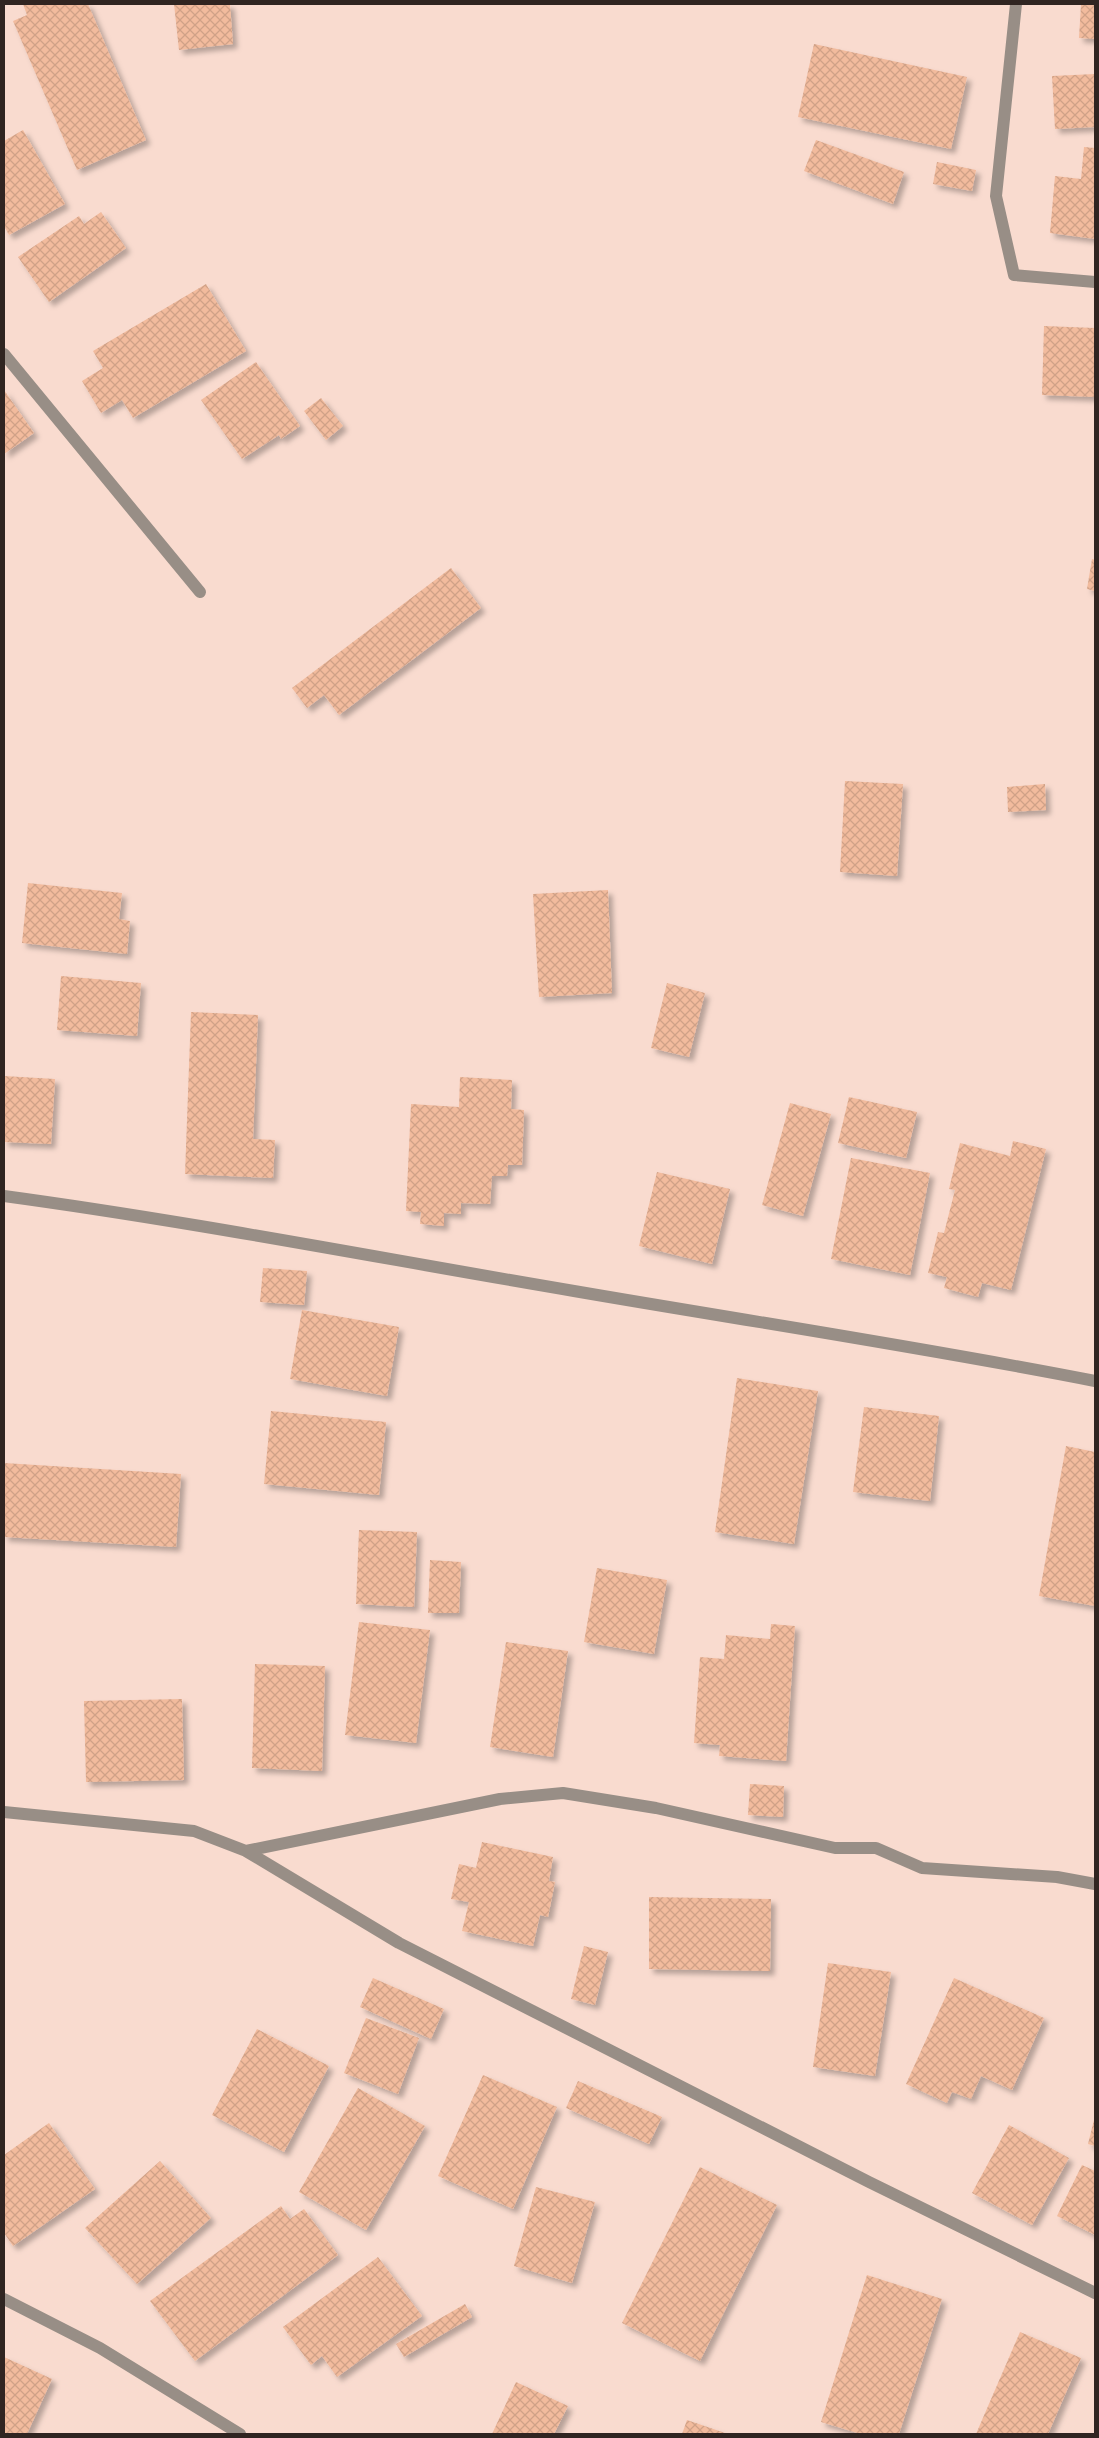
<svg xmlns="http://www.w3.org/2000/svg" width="1099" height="2438" font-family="'Open Sans',sans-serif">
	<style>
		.building { fill: url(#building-cross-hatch); filter: url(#shadow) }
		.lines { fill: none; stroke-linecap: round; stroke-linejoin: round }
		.minor { stroke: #988e86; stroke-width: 12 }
	</style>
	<defs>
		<pattern id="building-cross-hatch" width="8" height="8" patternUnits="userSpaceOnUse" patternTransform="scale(1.25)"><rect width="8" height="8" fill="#f2bb9d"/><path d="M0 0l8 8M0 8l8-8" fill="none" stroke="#d0a187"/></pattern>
		<filter id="shadow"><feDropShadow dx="4.5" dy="4.5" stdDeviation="2.5" flood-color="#0004"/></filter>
	</defs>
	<rect width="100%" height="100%" fill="#f9dbcf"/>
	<path class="building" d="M23,4H88L146,140L77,170L13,21L27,15Z
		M174,4H230L233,44L179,50Z
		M1081,4H1095V39L1079,38Z
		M814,44L967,77L951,149L798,117Z
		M1095,74V127L1055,129L1052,76Z
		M23,130L65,204L9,235L4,226V141Z
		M816,140L904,172L893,204L804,171Z
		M1084,147L1095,148V239L1050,233L1055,176L1081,179Z
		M937,162L976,170L972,191L933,184Z
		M101,212L126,248L49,302L18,257L79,216L84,224Z
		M206,284L246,351L133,418L122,400L101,413L82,381L103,368L93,351Z
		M1044,326L1095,328V397L1042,395Z
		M256,362L300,426L281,439L279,435L242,459L201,400Z
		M4,390L34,433L4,454Z
		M321,398L343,426L326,440L304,411Z
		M1092,559L1095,560V591L1087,589Z
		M451,568L481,608L339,715L324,695L307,708L292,688Z
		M845,781L903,784L897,876L840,872Z
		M1045,784L1046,810L1008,812L1007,787Z
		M28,883L122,893L119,919L130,921L127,954L22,943Z
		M608,890L612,993L539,997L533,894Z
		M61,976L141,983L137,1036L57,1030Z
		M667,983L705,993L689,1057L651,1048Z
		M191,1012L258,1015L253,1139L275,1140L273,1178L185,1174Z
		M4,1076L55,1079L51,1144L4,1142Z
		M460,1077L512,1080L511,1109L524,1110L522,1165H508L507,1176H492L490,1204L461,1203V1214L444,1213V1226L420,1224L421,1212L406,1211L411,1104L459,1107Z
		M849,1097L917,1112L906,1158L838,1143Z
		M790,1103L831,1114L803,1216L762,1205Z
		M1013,1141L1046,1149L1011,1290L982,1283L978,1297L944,1288L947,1277L928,1273L938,1232L944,1233L955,1190L949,1189L960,1143L1010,1156Z
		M851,1158L930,1173L910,1275L831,1259Z
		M657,1172L730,1189L712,1264L639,1246Z
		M263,1268L307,1271L304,1305L260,1302Z
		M302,1310L399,1327L387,1396L290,1379Z
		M737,1378L818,1391L794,1544L715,1532Z
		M864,1407L939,1416L930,1501L853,1492Z
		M271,1411L386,1422L379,1495L264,1484Z
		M1066,1446L1095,1452V1606L1039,1596Z
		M4,1463L181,1474L176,1547L4,1537Z
		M359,1530L417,1532L414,1607L356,1604Z
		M430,1560L461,1562L459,1613H428Z
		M597,1568L667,1580L654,1654L584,1642Z
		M359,1622L430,1630L416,1743L345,1735Z
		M771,1624L795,1626L786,1761L719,1756L720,1745L694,1743L700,1657L724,1659L726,1635L770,1639Z
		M506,1642L568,1651L553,1757L490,1747Z
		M255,1664L325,1666L322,1771L252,1768Z
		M182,1699L184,1780L86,1782L84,1701Z
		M750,1784L784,1786L783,1817L748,1815Z
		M482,1842L553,1857L549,1881L555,1882L548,1917L540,1915L533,1946L462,1931L469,1902L451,1899L459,1864L476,1868Z
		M649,1897L771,1899L770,1971L649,1969Z
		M584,1946L608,1952L595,2005L571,1999Z
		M828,1963L891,1972L875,2076L813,2067Z
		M373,1978L444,2009L431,2039L360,2007Z
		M954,1978L1044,2018L1012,2090L981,2076L971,2099L952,2092L947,2103L906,2084Z
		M366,2018L419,2038L398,2094L344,2073Z
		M257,2029L329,2066L284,2152L212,2115Z
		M483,2075L557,2107L513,2209L438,2176Z
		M578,2081L662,2117L649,2144L566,2108Z
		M358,2088L425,2126L366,2230L299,2192Z
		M1095,2116V2146L1088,2144Z
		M49,2123L95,2189L13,2246L4,2233V2155Z
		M1009,2125L1069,2158L1032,2225L972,2193Z
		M160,2161L211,2218L137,2284L85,2228Z
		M1082,2165L1095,2171V2235L1057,2216Z
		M700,2167L777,2205L700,2361L622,2323Z
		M536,2187L595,2202L572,2283L514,2266Z
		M281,2206L290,2219L304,2209L338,2255L195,2361L150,2301Z
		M378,2257L422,2316L337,2377L322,2356L311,2365L283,2327Z
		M867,2275L942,2299L899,2434H861L821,2422Z
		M465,2304L472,2317L404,2357L396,2344Z
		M1020,2332L1081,2358L1048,2434H976Z
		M4,2357L52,2379L27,2434H4Z
		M516,2382L568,2406L554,2434H492Z
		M687,2420L728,2434H682Z"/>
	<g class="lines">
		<path class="minor" d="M1016,4L996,196L1014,275L1095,282
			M4,354L200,592
			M4,1196C195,1222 384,1259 574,1291C748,1321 922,1347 1095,1381
			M4,1812L194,1831L246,1851L399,1943L869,2182L1095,2293
			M246,1851L500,1799L563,1793L656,1808L835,1848H876L922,1868L1057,1877L1095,1884
			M4,2299L100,2348L240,2434"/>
	</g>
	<rect width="1099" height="2438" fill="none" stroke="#302521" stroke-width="10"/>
</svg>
